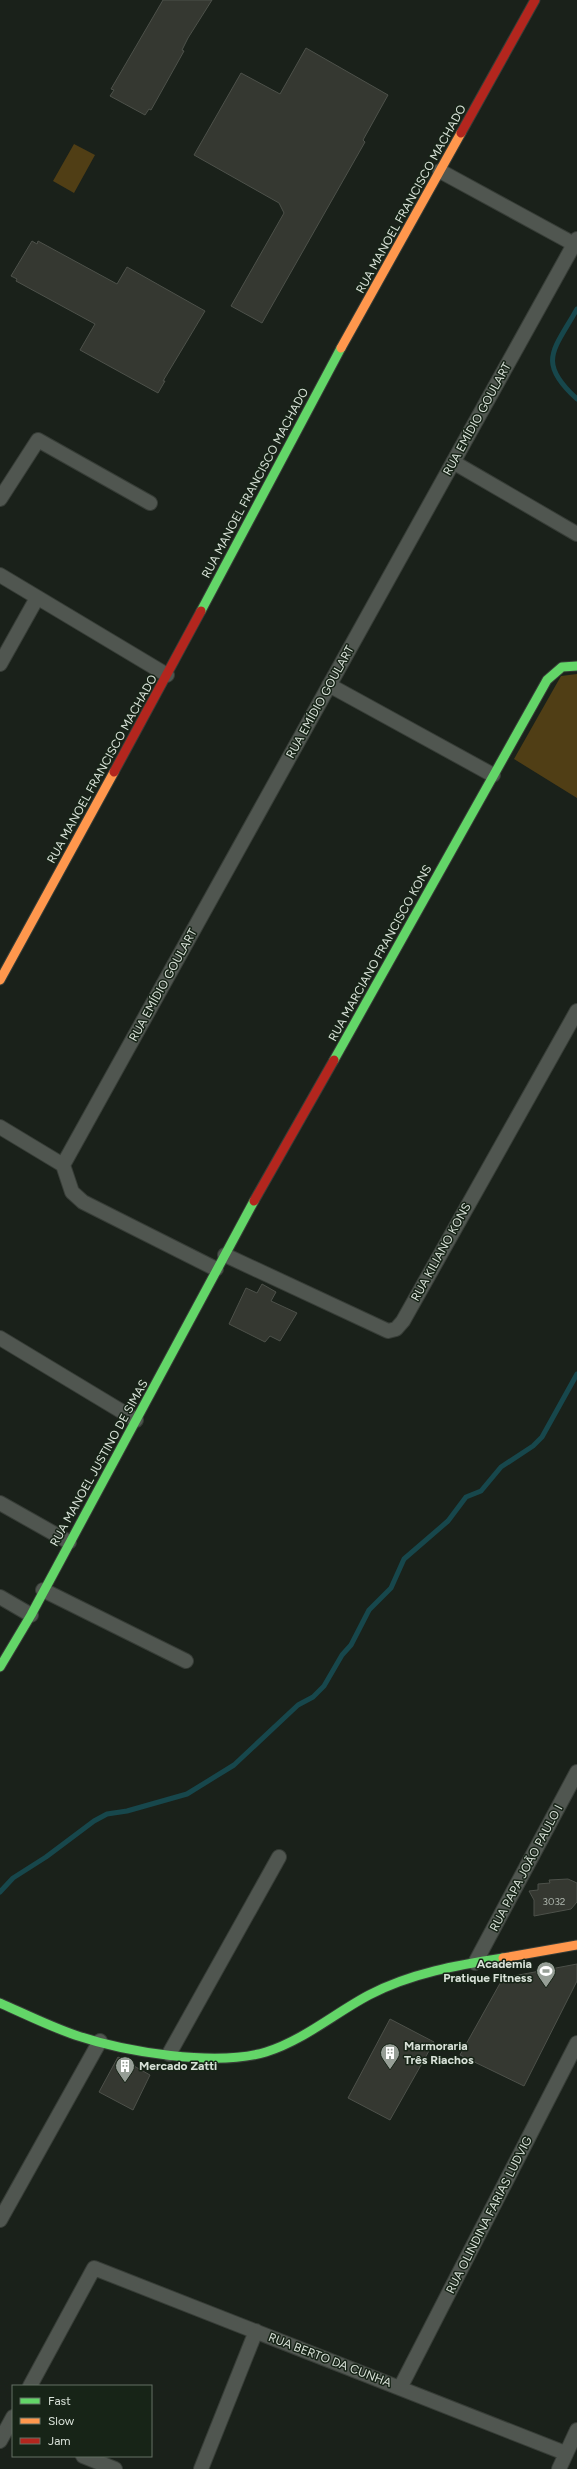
<svg xmlns="http://www.w3.org/2000/svg" width="577" height="2469" font-family="Figtree,sans-serif">
	<style>
		.green { fill: #503e15 }
		.lines { fill: none; stroke-linecap: round; stroke-linejoin: round }
		.stream { stroke: #17474c; stroke-width: 5 }
		.building { fill: #353831; stroke: #4d514a }
		.street-casing { stroke: #373d37; stroke-width: 16 }
		.fast-casing { stroke: #373d37; stroke-width: 11 }
		.slow-casing { stroke: #373d37; stroke-width: 11 }
		.jam-casing { stroke: #373d37; stroke-width: 11 }
		.street { stroke: #505650; stroke-width: 14 }
		.fast { stroke: #63d668; stroke-width: 9 }
		.slow { stroke: #ff974d; stroke-width: 9 }
		.jam { stroke: #b3261e; stroke-width: 9 }
		.labels { text-anchor: middle; stroke-width: 3; stroke-linejoin: round; paint-order: stroke }
		.number-label { font-size: 10px; fill: #b0b8af }
		.street-label { font-size: 12px; fill: #d9e2d9; stroke: #172417 }
		.poi-label { font-size: 12px; font-weight: bold; fill: #d9e2d9; stroke: #172417; text-anchor: start }
	</style>
	<rect width="100%" height="100%" fill="#1a211a"/>
	<path class="green" d="M74,144L95,155L74,193L53,181Z
		M577,674V798L514,759L561,676Z"/>
	<g class="lines">
		<path class="stream" d="M577,309C554,350 536,362 577,399
			M0,1892L13,1878L46,1857L94,1821L107,1814L127,1811L187,1794L234,1765L298,1705L313,1697L324,1686L342,1655L351,1645L369,1610L391,1588L404,1559L448,1521L466,1497L481,1491L501,1467L533,1446L542,1437L577,1374"/>
	</g>
	<path class="building" d="M163,0H212L188,38L182,50L184,51L151,110L149,109L145,115L110,96L114,90L111,89Z
		M306,48L388,95L363,140L365,142L262,323L231,306L284,213L279,203L194,155L241,73L280,94Z
		M32,241L37,244L38,241L117,284L127,267L205,311L163,381H165L158,393L80,350L95,324L16,281L17,279L11,276Z
		M262,1284L276,1292L271,1301L297,1313L280,1341L270,1336L265,1342L229,1324L246,1288L257,1293Z
		M568,1879L577,1883V1902L571,1909L534,1916V1900L529,1891L538,1890V1884L550,1883L549,1880Z
		M577,1964V1981L524,2086L460,2055L503,1978Z
		M390,2019L434,2042L390,2120L348,2098Z
		M118,2057L150,2075L133,2110L99,2092Z"/>
	<g class="lines">
		<g class="street-casing">
			<path id="street" d="M440,171L574,244
				M453,462L577,534
				M0,499L38,440L150,503
				M0,575L167,675
				M0,664L37,598
				M329,685L493,775
				M0,1127L63,1165
				M63,1165L577,239
				M63,1165L72,1192L83,1202L216,1269
				M225,1255L388,1331L396,1329L403,1321L577,1011
				M0,1338L136,1420
				M0,1503L69,1542
				M43,1590L186,1661
				M0,1597L31,1615
				M475,1963L577,1772
				M169,2054L279,1857
				M0,2220L100,2041
				M30,2386L94,2268L565,2453
				M400,2388L577,2043
				M0,2441L13,2417
				M83,2456L115,2469
				M201,2469L256,2331
				M559,2469L577,2430"/>
		</g>
		<g class="fast-casing">
			<path id="fast" d="M201,611L341,348
				M334,1060L547,680L562,667L577,666
				M0,1667L31,1615L254,1201
				M0,2003C25,2014 49,2026 75,2035C125,2052 216,2067 266,2052C304,2040 335,2013 369,1995C411,1973 458,1965 503,1958"/>
		</g>
		<g class="slow-casing">
			<path id="slow" d="M341,348L461,133
				M0,980L114,772
				M503,1958L577,1945"/>
		</g>
		<g class="jam-casing">
			<path id="jam" d="M461,133L535,0
				M114,772L201,611
				M254,1201L334,1060"/>
		</g>
		<use href="#street" class="street"/>
		<use href="#fast" class="fast"/>
		<use href="#slow" class="slow"/>
		<use href="#jam" class="jam"/>
	</g>
	<defs>
		<g id="stadium-pin" transform="scale(1)"><path d="M0 17L-7.5 6A9.5 9.5 0 1 1 7.5 6Z" fill="#969e96" stroke="#172417"/><path d="M0-5a6.5 5 0 1 0 0 10a6.5 5 0 1 0 0-10ZM-3.5-1.8h7v3.6h-7Z" fill="#fff"/></g>
		<g id="building-pin" transform="scale(1)"><path d="M0 17L-7.5 6A9.5 9.5 0 1 1 7.5 6Z" fill="#969e96" stroke="#172417"/><path d="M-4-6H4V6H1V3H-1V6H-4ZM-2.5-4.3h1.7v1.8h-1.7ZM.8-4.3h1.7v1.8H.8ZM-2.5-1h1.7V.8h-1.7ZM.8-1h1.7V.8H.8Z" fill="#fff"/></g>
	</defs>
	<g fill-rule="evenodd">
		<use href="#stadium-pin" x="546" y="1971"/>
		<use href="#building-pin" x="390" y="2053"/>
		<use href="#building-pin" x="125" y="2066"/>
	</g>
	<g class="labels">
		<g class="number-label">
			<text x="554" y="1905">3032</text>
		</g>
		<g class="street-label">
			<text transform="translate(411 199) rotate(-61)" y="4">RUA MANOEL FRANCISCO MACHADO</text>
			<text transform="translate(477 419) rotate(-61)" y="4">RUA EMÍDIO GOULART</text>
			<text transform="translate(255 483) rotate(-62)" y="4">RUA MANOEL FRANCISCO MACHADO</text>
			<text transform="translate(320 702) rotate(-61)" y="4">RUA EMÍDIO GOULART</text>
			<text transform="translate(102 769) rotate(-61)" y="4">RUA MANOEL FRANCISCO MACHADO</text>
			<text transform="translate(380 953) rotate(-61)" y="4">RUA MARCIANO FRANCISCO KONS</text>
			<text transform="translate(163 985) rotate(-61)" y="4">RUA EMÍDIO GOULART</text>
			<text transform="translate(441 1252) rotate(-61)" y="4">RUA KILIANO KONS</text>
			<text transform="translate(99 1463) rotate(-61)" y="4">RUA MANOEL JUSTINO DE SIMAS</text>
			<text transform="translate(526 1868) rotate(-62)" y="4">RUA PAPA JOÃO PAULO I</text>
			<text transform="translate(489 2215) rotate(-63)" y="4">RUA OLINDINA FARIAS LUDVIG</text>
			<text transform="translate(330 2360) rotate(21)" y="4">RUA BERTO DA CUNHA</text>
		</g>
		<g class="poi-label">
			<text x="532" y="1968" text-anchor="end">Academia<tspan x="532" dy="14">Pratique Fitness</tspan></text>
			<text x="404" y="2050">Marmoraria<tspan x="404" dy="14">Três Riachos</tspan></text>
			<text x="139" y="2070">Mercado Zatti</text>
		</g>
	</g>
	<rect x="12" y="2385" width="140" height="72" fill="#172417" stroke="#657065"/>
	<rect x="20" y="2398" width="20" height="6" fill="#63d668" stroke="#657065"/>
	<text x="48" y="2405" font-size="12" fill="#d9e2d9">Fast</text>
	<rect x="20" y="2418" width="20" height="6" fill="#ff974d" stroke="#657065"/>
	<text x="48" y="2425" font-size="12" fill="#d9e2d9">Slow</text>
	<rect x="20" y="2438" width="20" height="6" fill="#b3261e" stroke="#657065"/>
	<text x="48" y="2445" font-size="12" fill="#d9e2d9">Jam</text>
</svg>
